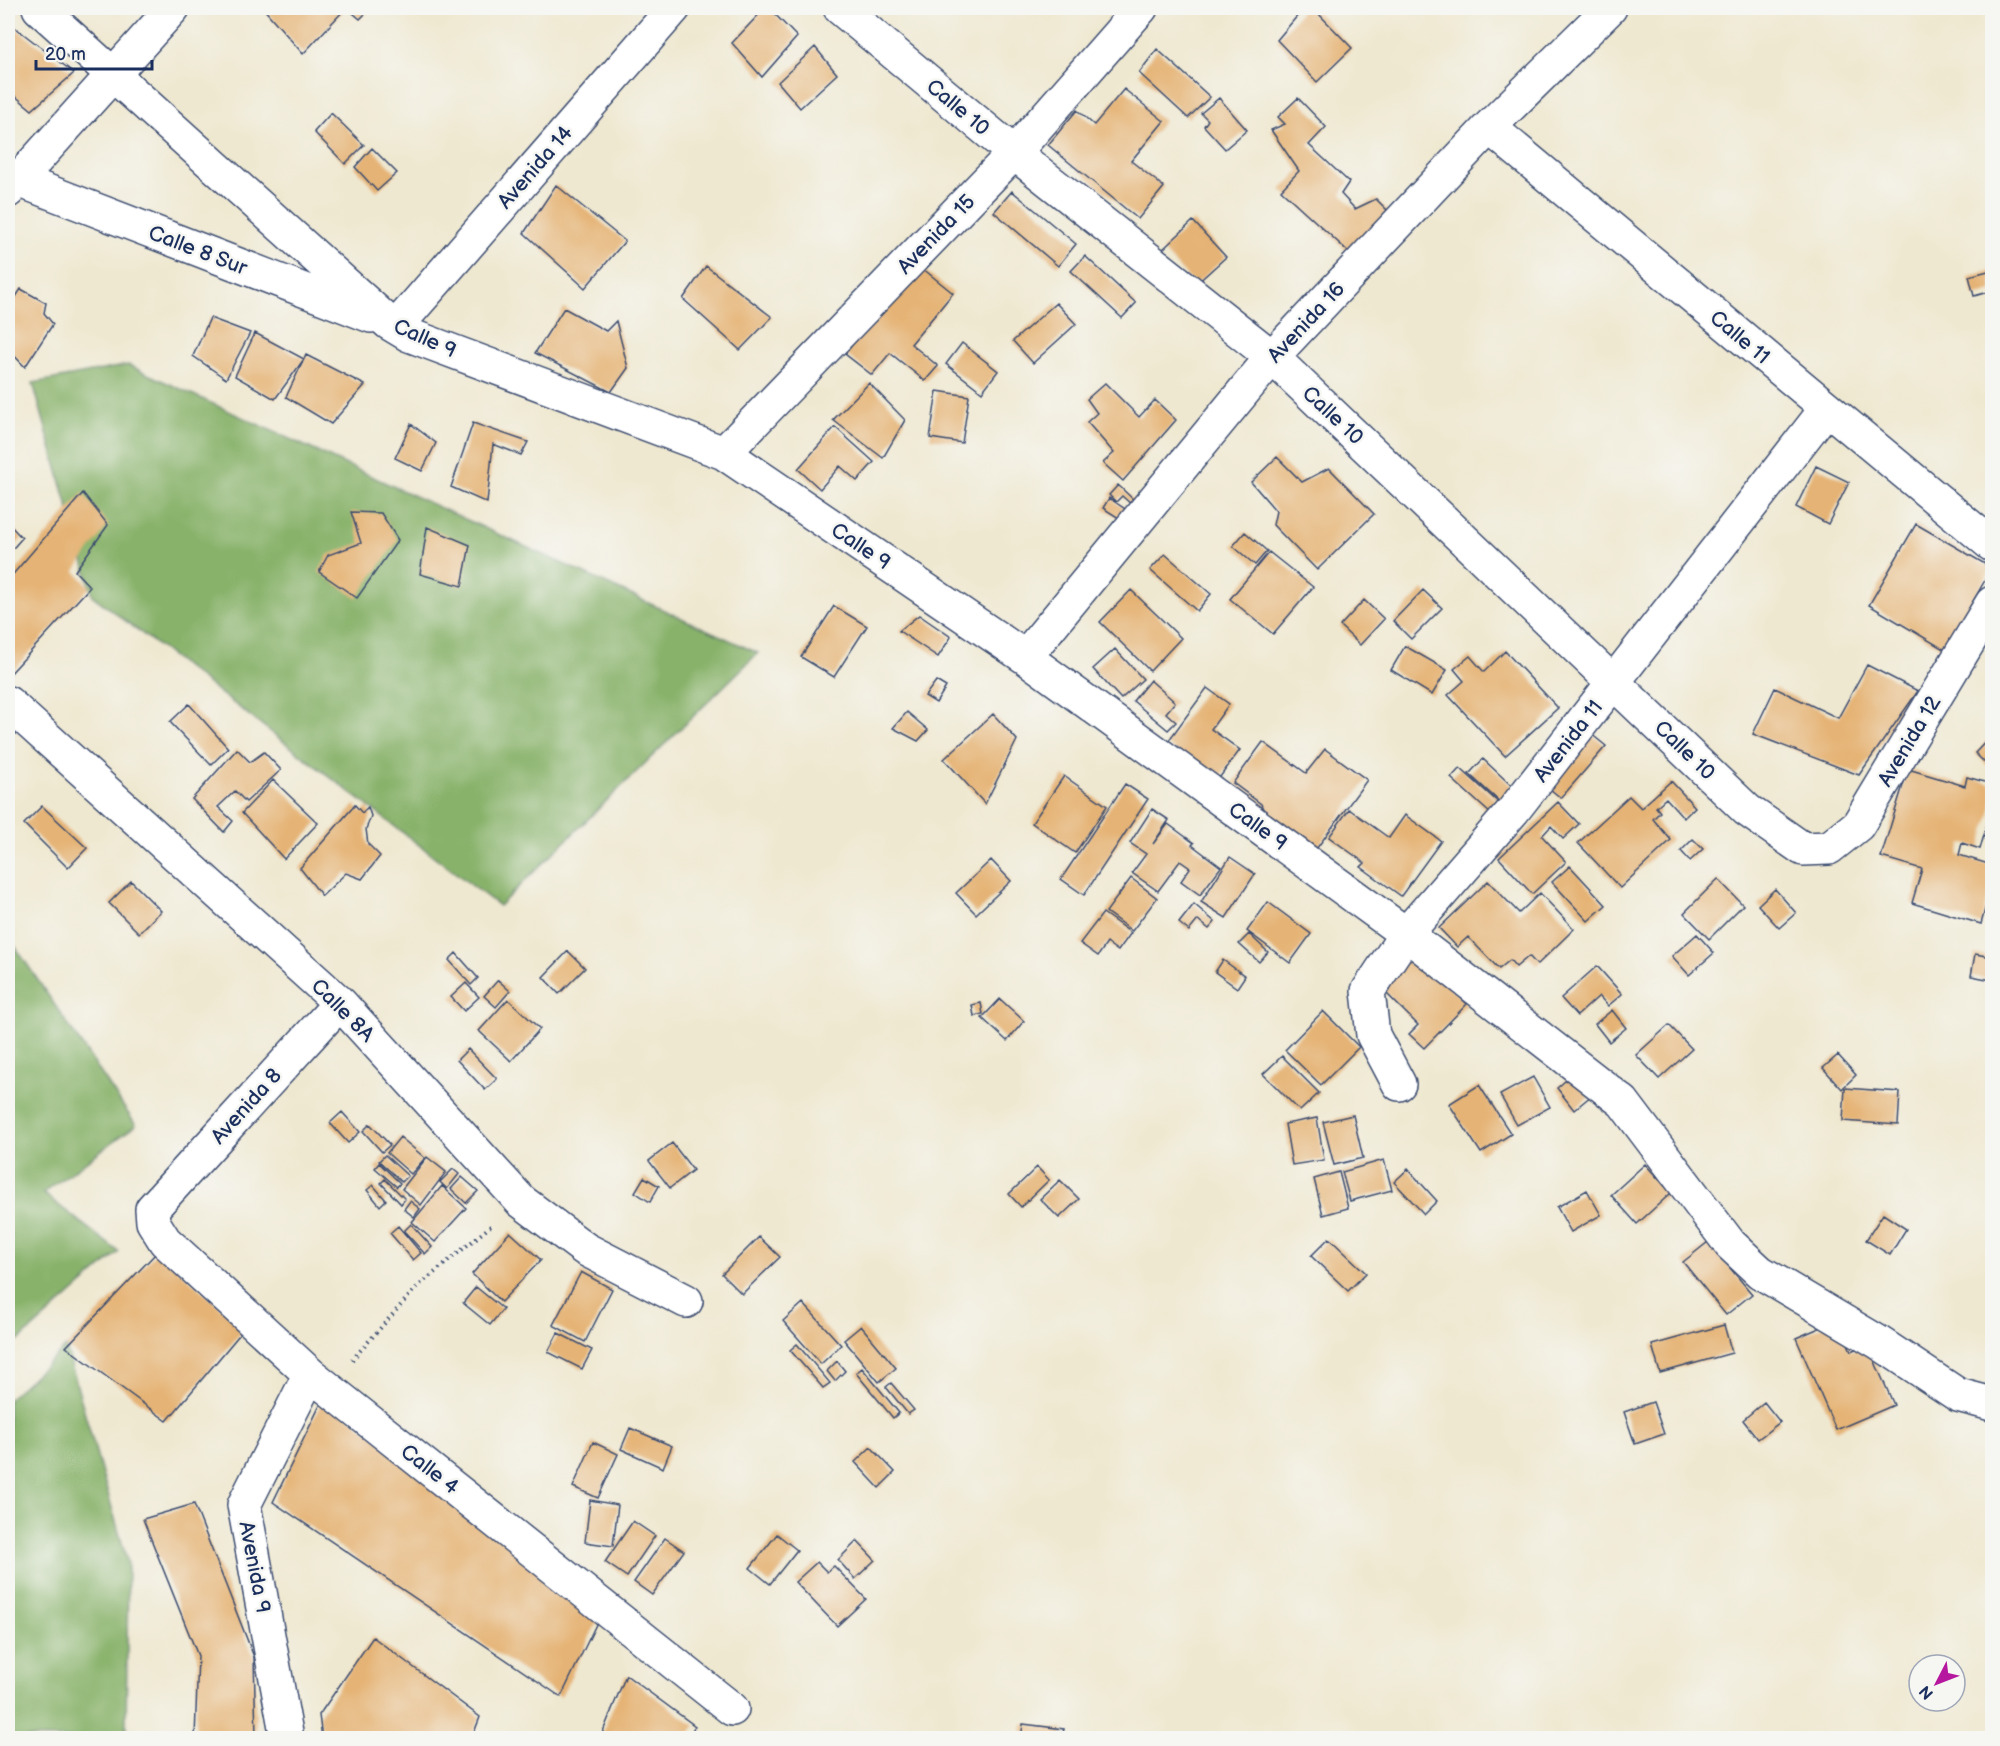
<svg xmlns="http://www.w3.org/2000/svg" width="2000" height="1746" font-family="'Balsamiq Sans',sans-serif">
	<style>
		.forest { fill: #88b26a; stroke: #527064; stroke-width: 1.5 }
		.building { fill: #e5b374 }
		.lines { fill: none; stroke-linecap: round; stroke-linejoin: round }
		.minor-casing { stroke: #3b4b6f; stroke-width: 36 }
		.path { stroke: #3b4b6f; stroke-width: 4; stroke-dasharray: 1.5 4.5; stroke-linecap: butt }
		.minor { stroke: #fff; stroke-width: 33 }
		.labels { text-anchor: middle; stroke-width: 5; stroke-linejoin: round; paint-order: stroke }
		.street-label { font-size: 21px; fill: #1b2f5e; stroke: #f6f6f2 }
	</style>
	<rect width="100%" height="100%" fill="#f6f6f2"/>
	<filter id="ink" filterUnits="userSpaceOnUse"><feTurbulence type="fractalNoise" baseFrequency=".0167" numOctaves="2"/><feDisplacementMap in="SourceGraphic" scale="12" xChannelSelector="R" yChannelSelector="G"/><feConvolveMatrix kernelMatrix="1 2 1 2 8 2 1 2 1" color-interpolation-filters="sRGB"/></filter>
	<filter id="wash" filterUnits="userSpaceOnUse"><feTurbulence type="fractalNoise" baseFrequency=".008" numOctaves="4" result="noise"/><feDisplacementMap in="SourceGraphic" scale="24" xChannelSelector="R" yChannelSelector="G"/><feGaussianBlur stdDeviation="1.35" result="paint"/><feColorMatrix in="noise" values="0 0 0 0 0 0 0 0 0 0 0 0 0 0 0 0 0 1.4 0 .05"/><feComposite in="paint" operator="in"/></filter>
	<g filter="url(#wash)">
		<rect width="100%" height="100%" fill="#efe8d0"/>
		<path class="forest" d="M128,365L758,653L499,906L93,596L33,383Z
			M8,936L136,1125L43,1193L119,1252L8,1350Z
			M66,1347L128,1564L126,1738H8V1399Z"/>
		<g id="blocks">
			<path class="building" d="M263,8H346L303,54Z
				M347,8H371L360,19Z
				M765,8H769L797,37L762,77L732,43Z
				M1304,8H1313L1352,48L1317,82L1277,40Z
				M8,22L74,73L32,110L8,90Z
				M815,47L837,74L800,108L778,82Z
				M1157,49L1210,97L1188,118L1139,73Z
				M1124,89L1164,121L1131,161L1164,187L1138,219L1048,145L1077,110L1094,125Z
				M1219,98L1247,130L1225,149L1204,126L1208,120L1201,113Z
				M1298,98L1326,127L1309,145L1349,182L1341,194L1355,209L1376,199L1395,218L1352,255L1281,190L1299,171L1271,130L1285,124L1278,117Z
				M331,113L364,145L345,164L314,132Z
				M372,148L397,173L377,191L355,167Z
				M556,185L625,241L585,288L524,233Z
				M1012,191L1076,244L1058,266L994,212Z
				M1193,221L1226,257L1195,285L1162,250Z
				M1085,256L1136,303L1122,318L1071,271Z
				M917,264L953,293L911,344L938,366L925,381L890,353L872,375L845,354Z
				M706,266L772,317L740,350L683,299Z
				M1992,270V291L1974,296L1969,276Z
				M21,289L46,303L44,313L53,324L25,367L8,349V309Z
				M1056,303L1076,324L1033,363L1013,341Z
				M564,308L606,331L616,321L628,368L611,392L535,353Z
				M210,318L250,333L226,379L193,356Z
				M255,333L304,359L275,399L235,376Z
				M962,343L998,371L982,392L946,364Z
				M306,355L365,385L331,424L286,397Z
				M869,383L905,420L883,458L833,420Z
				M1105,383L1139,417L1155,400L1176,420L1123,481L1103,463L1114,453L1087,422L1097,413L1087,399Z
				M937,391L969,396L962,443L930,438Z
				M473,423L528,442L521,455L493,444L487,503L451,487Z
				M411,424L436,443L422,471L395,458Z
				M835,427L874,462L857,481L840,466L820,489L798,469Z
				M1277,457L1302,482L1329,468L1374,514L1317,570L1273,525L1276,511L1251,482Z
				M1816,466L1849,482L1828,524L1796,507Z
				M1118,485L1135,501L1132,505L1122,496L1116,502L1109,495Z
				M83,493L108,525L75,571L90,587L8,676V580Z
				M1109,498L1128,511L1122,520L1103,508Z
				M351,512L381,513L398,540L357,598L319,572L328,555L361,543Z
				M8,523L22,538L8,554Z
				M1916,524L1992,568L1945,650L1869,605Z
				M427,527L470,545L462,586L420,574Z
				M1245,532L1267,551L1255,565L1233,546Z
				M1269,552L1313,587L1273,634L1230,599Z
				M1165,554L1211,594L1197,611L1150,570Z
				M1131,590L1181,638L1150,671L1100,622Z
				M1423,590L1442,608L1411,639L1393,621Z
				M1364,600L1384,619L1360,645L1340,626Z
				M834,606L867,626L834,677L801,657Z
				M919,615L951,637L938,657L899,631Z
				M1405,646L1447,670L1432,695L1391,670Z
				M1115,649L1143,679L1121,699L1093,669Z
				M1505,651L1558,708L1505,756L1448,695L1464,681L1454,669L1470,656L1484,672Z
				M1867,665L1918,691L1859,775L1753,734L1775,688L1838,718Z
				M1150,680L1175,702L1166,713L1176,722L1168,730L1133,701Z
				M936,681L946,687L936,703L925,696Z
				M1207,688L1229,704L1211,729L1240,750L1217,781L1166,744Z
				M189,704L228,748L211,765L170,722Z
				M907,712L928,730L918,741L893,728Z
				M993,714L1017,740L985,804L944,759Z
				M1590,733L1606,746L1561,798L1545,785Z
				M1992,735V770L1975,753Z
				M1263,742L1306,773L1325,749L1367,780L1314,852L1266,817L1261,804L1233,783Z
				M237,749L250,762L264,752L281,770L246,802L235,791L218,807L233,821L224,832L192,799Z
				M1483,759L1514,788L1501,803L1469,774Z
				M1460,768L1501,805L1492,815L1451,778Z
				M1908,769L1965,786L1967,777L1992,784V807L1980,849L1962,843L1959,855L1992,865V884L1981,924L1912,903L1922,869L1881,857Z
				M1064,776L1107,806L1075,853L1032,823Z
				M273,780L318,823L284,859L242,813Z
				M1671,781L1695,807L1684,818L1666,798L1656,807L1660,812L1653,819L1671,840L1620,888L1578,843L1629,796L1641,808Z
				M1125,784L1148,799L1084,895L1061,879Z
				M1558,802L1579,824L1563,839L1551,826L1542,836L1566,862L1532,894L1499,858Z
				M355,805L362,813L368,807L371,816L366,829L368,844L380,856L362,879L346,873L322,896L300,868Z
				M42,806L87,848L68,868L24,824Z
				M1152,809L1169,820L1153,844L1168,824L1194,843L1192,845L1221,867L1200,895L1181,881L1190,868L1180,861L1158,891L1132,873L1146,854L1130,843Z
				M1349,809L1389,838L1405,815L1441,841L1401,896L1361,867L1365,863L1329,837Z
				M1693,839L1703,849L1690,861L1681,851Z
				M1230,857L1255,874L1226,918L1201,902Z
				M991,860L1011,881L976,914L956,893Z
				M1570,866L1606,905L1588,921L1552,882Z
				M1131,878L1157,898L1132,931L1106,912Z
				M1718,879L1743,905L1709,939L1684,913Z
				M131,881L161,911L139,933L109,903Z
				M1488,881L1519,913L1540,893L1574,929L1537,965L1529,956L1516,967L1510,960L1499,969L1468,937L1457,947L1439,928Z
				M1775,889L1796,913L1779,928L1758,905Z
				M1268,902L1311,934L1290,963L1247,931Z
				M1194,904L1215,922L1209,929L1198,920L1189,931L1179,923Z
				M1103,913L1131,933L1118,951L1107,943L1098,956L1080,943Z
				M1249,934L1268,952L1259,962L1239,944Z
				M1697,934L1714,953L1689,975L1672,956Z
				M568,951L585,968L559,994L543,977Z
				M1414,952L1467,1004L1424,1048L1409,1034L1418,1025L1380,987Z
				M456,953L478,978L471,985L449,960Z
				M1975,954L1992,957V980L1971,976Z
				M1223,960L1245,976L1237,988L1215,972Z
				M1597,966L1622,994L1608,1006L1599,996L1577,1016L1561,998Z
				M498,980L510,991L496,1007L484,996Z
				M466,983L479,997L464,1011L451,997Z
				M508,999L540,1029L511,1061L479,1031Z
				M1000,999L1024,1021L1007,1041L982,1018Z
				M981,1003L983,1014L974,1016L972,1005Z
				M1612,1010L1626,1028L1609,1042L1595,1024Z
				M1323,1011L1359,1047L1321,1085L1285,1050Z
				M1669,1025L1692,1049L1659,1079L1636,1055Z
				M468,1049L497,1079L485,1090L457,1060Z
				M1838,1055L1856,1075L1842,1089L1823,1068Z
				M1282,1056L1319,1093L1300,1111L1263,1074Z
				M1574,1073L1592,1095L1574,1110L1557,1088Z
				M1533,1077L1550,1107L1517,1125L1500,1095Z
				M1479,1085L1511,1134L1481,1153L1449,1104Z
				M1845,1088L1900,1092L1898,1125L1843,1121Z
				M342,1112L360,1132L348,1143L330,1123Z
				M1353,1115L1363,1158L1334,1165L1323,1122Z
				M1317,1118L1324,1160L1292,1165L1285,1124Z
				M370,1124L390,1145L382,1152L363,1131Z
				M400,1137L425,1158L411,1174L387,1153Z
				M672,1143L693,1170L670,1188L649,1161Z
				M385,1155L408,1176L402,1182L379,1161Z
				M427,1157L446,1172L421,1205L402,1189Z
				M1384,1160L1392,1190L1350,1201L1342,1172Z
				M379,1163L400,1183L397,1187L375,1168Z
				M1645,1164L1671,1193L1637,1224L1611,1195Z
				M1037,1167L1049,1180L1021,1207L1009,1194Z
				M453,1169L459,1174L447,1189L440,1182Z
				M1408,1169L1437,1201L1424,1214L1394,1182Z
				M1339,1172L1348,1208L1323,1215L1314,1179Z
				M462,1177L478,1191L466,1203L451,1189Z
				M644,1177L659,1186L650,1202L635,1192Z
				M385,1179L405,1199L401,1204L381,1183Z
				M1060,1180L1079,1199L1059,1218L1040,1199Z
				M373,1185L386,1200L380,1206L367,1190Z
				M442,1186L466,1208L435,1242L412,1222Z
				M1587,1190L1601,1215L1571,1232L1557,1207Z
				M410,1201L420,1209L414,1217L404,1209Z
				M1883,1214L1906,1229L1890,1255L1866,1240Z
				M411,1224L432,1247L425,1254L404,1231Z
				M398,1226L421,1253L413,1260L390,1233Z
				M510,1232L541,1260L501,1302L472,1274Z
				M759,1237L780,1257L742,1294L722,1274Z
				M1329,1238L1366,1273L1348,1291L1311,1256Z
				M1708,1242L1752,1294L1726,1315L1683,1262Z
				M158,1251L244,1329L167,1421L66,1347Z
				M581,1272L612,1289L585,1342L553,1325Z
				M476,1287L503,1309L490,1325L463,1303Z
				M803,1303L841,1345L821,1364L783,1321Z
				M1838,1320L1851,1351L1867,1344L1894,1405L1836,1430L1796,1338Z
				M1724,1325L1732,1353L1660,1373L1652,1345Z
				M861,1326L896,1368L879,1382L844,1340Z
				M558,1333L592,1350L582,1369L548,1352Z
				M797,1344L830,1383L823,1388L790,1350Z
				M837,1361L845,1371L835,1381L827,1371Z
				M862,1368L899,1413L893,1418L856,1373Z
				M891,1383L914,1410L908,1414L886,1387Z
				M324,1397L601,1614L561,1697L273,1502Z
				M1653,1402L1664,1434L1635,1444L1624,1412Z
				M1764,1402L1780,1422L1758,1439L1743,1420Z
				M630,1428L672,1446L663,1468L621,1449Z
				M593,1442L618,1454L598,1498L573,1487Z
				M871,1447L895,1472L879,1488L855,1462Z
				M590,1500L618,1505L613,1546L585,1542Z
				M194,1504L254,1657L256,1738H195L198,1656L143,1519Z
				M633,1521L655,1536L627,1577L605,1562Z
				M777,1534L797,1550L770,1584L750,1568Z
				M665,1538L684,1551L652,1595L634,1582Z
				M857,1541L875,1560L855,1579L838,1560Z
				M817,1562L827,1572L834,1566L866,1599L837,1626L795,1582Z
				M373,1637L480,1717L472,1738H322L319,1715Z
				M626,1675L695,1726L687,1738H607L602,1734Z
				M1023,1724L1064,1729L1062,1738H1021Z"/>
		</g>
	</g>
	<g filter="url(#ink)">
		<use href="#blocks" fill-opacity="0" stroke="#3b4b6f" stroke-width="1.5"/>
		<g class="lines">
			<g class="minor-casing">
				<path id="minor" d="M39,8L389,323L409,335L724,453L1025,657L1406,934L1623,1102L1730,1244L1760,1272L1878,1342L1958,1395L1992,1404
					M840,8L1014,153L1272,357L1747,810L1803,849L1829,848L1858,825L1992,603
					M1489,127L1992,545
					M8,176L371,316
					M8,191L173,8
					M396,327L674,8
					M724,453L1014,153L1141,8
					M1025,657L1272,357L1489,127L1610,8
					M8,703L340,1003L521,1201L585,1249L686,1301
					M340,1003L152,1209L153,1222L165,1241L310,1374L732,1709
					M1399,1084L1373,1035L1368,991L1406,934L1513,811L1827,408
					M287,1738L244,1505L310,1374"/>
			</g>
			<path class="path" d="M352,1360L416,1288L493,1224"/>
			<use href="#minor" class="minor"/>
		</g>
	</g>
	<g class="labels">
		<g class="street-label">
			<text transform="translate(958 107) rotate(40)" y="7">Calle 10</text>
			<text transform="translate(535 167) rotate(-49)" y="7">Avenida 14</text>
			<text transform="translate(936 234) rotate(-46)" y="7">Avenida 15</text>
			<text transform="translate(198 250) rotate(21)" y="7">Calle 8 Sur</text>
			<text transform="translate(1306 322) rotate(-47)" y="7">Avenida 16</text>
			<text transform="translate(1740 337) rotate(40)" y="7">Calle 11</text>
			<text transform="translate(425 338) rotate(24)" y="7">Calle 9</text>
			<text transform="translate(1333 415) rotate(43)" y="7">Calle 10</text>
			<text transform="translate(861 546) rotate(34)" y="7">Calle 9</text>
			<text transform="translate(1568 741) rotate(-52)" y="7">Avenida 11</text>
			<text transform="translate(1909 741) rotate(-59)" y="7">Avenida 12</text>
			<text transform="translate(1685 750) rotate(44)" y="7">Calle 10</text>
			<text transform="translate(1258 826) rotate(36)" y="7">Calle 9</text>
			<text transform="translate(343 1010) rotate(45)" y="7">Calle 8A</text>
			<text transform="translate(246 1106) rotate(-48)" y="7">Avenida 8</text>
			<text transform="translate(430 1469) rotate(38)" y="7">Calle 4</text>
			<text transform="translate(255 1567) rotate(79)" y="7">Avenida 9</text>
		</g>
	</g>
	<rect width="2000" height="1746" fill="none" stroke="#f6f6f2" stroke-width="30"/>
	<g transform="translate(1937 1683) rotate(228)"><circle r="28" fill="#f6f6f2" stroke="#9ea6b7" stroke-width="1.5"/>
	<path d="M0-4.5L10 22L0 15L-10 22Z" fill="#b5179e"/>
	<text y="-9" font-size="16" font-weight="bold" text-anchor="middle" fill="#1b2f5e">N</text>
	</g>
	<path d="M36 60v9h116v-9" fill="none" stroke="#1b2f5e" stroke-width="3"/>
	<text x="45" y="60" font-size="18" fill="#1b2f5e" stroke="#f6f6f2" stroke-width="4.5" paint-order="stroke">20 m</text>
</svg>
